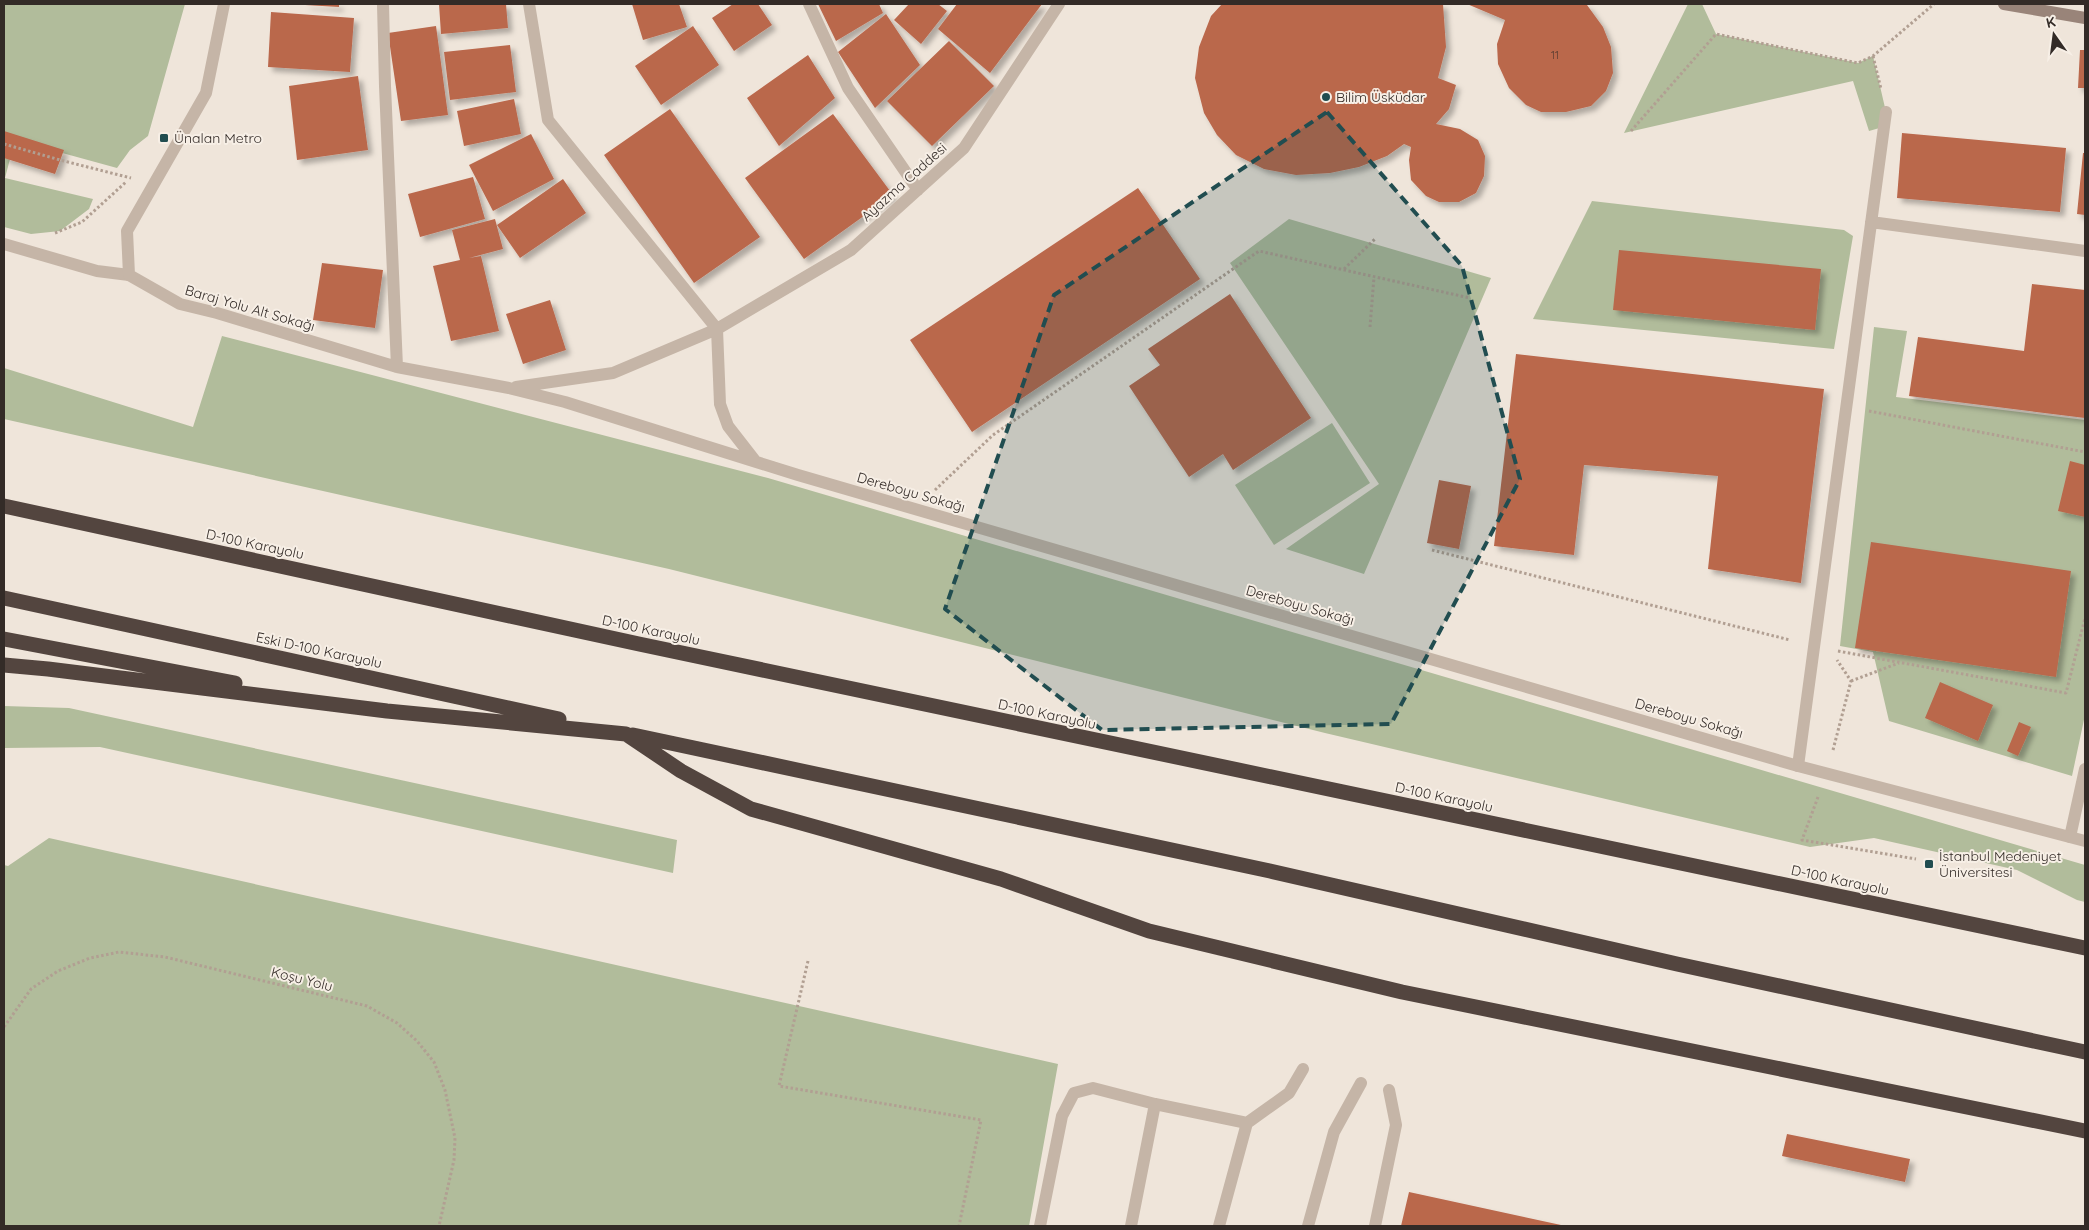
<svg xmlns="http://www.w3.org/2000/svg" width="2089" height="1230" font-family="Quicksand,sans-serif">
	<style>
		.green { fill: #b1bc9b }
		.building { fill: #ba674c; filter: url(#shadow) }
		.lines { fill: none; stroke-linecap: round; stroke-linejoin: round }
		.path { stroke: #b19f92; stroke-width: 3; stroke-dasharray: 2.5 2.5; stroke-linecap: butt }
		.lane { stroke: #c5b5a7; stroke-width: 12 }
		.street { stroke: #c5b5a7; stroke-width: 12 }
		.secondary { stroke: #998479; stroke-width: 12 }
		.highway { stroke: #53453f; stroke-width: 15 }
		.marked { fill: #214d50; fill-opacity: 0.2; stroke: #214d50; stroke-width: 4; stroke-dasharray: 10 6; stroke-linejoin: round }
		.poi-dot { fill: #214d50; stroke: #f7efe6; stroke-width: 2 }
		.labels { text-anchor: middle; stroke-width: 4; stroke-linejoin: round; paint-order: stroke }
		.number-label { font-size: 11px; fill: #553a30 }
		.poi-label { font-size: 14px; fill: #332b27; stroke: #f7efe6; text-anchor: start }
		.street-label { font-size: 14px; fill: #332b27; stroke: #f7efe6 }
	</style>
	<defs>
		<filter id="shadow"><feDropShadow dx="4.5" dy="4.5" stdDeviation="2.5" flood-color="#0004"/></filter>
	</defs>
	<rect width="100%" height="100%" fill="#efe5da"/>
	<path class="green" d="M4,4H185L148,136L130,150L117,168L15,140L5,178L93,199L89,209L60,231L31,234L4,227Z
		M1688,4H1702L1716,34L1858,63L1873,56L1886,112L1883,127L1869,131L1853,81L1624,133Z
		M1592,201L1844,230L1853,236L1834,349L1533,319Z
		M1289,219L1491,278L1364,574L1286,549L1379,484L1230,263Z
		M1874,327L1907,331L1896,397L2085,420V715L2072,776L1889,721L1873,652L1840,646Z
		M222,336L768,478L2085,865V902L2077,900L2017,870L1874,838L1810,847L1325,733L669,569L4,419V368L193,427Z
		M1332,423L1370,483L1274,545L1235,485Z
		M4,706L69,708L677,840L673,873L100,747L4,748Z
		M49,838L1058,1064L1029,1226H4V865L8,866Z"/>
	<path class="building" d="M305,4H339V7L305,5Z
		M439,4H506L508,28L441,34Z
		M632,4H679L687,27L643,40Z
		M733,4H758L772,25L734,51L712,18Z
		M818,4H879L883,13L836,41Z
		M909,4H938L947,11L921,44L894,20Z
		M957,4H1042L990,73L938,29Z
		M1222,4H1443L1446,47L1438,78L1456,85L1449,109L1436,124L1460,129L1478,140L1485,156L1484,176L1476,193L1459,202H1439L1426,196L1411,180L1409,160L1411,147L1404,144L1387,156L1359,167L1330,173L1296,175L1264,169L1236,155L1217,135L1204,113L1195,78L1199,47L1211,16Z
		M1467,4L1587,5L1603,27L1611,47L1613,73L1606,91L1591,106L1566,112H1541L1526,105L1509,88L1498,64L1497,44L1505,20Z
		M271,12L354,18L350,72L268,67Z
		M886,14L920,65L875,108L838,52Z
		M436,26L448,115L401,121L388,33Z
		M693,26L719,65L661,105L635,66Z
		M949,41L994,86L932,146L887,101Z
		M510,45L516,92L450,100L444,52Z
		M2080,50H2085V88H2078Z
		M808,55L835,98L779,146L747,98Z
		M358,76L368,150L297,160L289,86Z
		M514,99L521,134L464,146L457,111Z
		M670,109L760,237L694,283L604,155Z
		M833,114L893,195L804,259L745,178Z
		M4,131L64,150L55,174L4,158Z
		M1902,133L2066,148L2060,212L1897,198Z
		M531,134L554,179L493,211L469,165Z
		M2083,153H2085V215L2077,214Z
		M473,177L485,219L420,237L408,194Z
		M563,179L586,213L520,258L497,225Z
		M1138,188L1200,279L972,432L910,340Z
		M495,219L503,249L469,258L481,256L499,331L451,341L433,266L460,260L452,230Z
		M1619,250L1821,269L1815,330L1613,310Z
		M322,263L383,270L375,328L313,320Z
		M2032,284L2085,290V418L1909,396L1918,337L2024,351Z
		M1230,294L1311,418L1233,470L1223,454L1189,477L1129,386L1160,365L1148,349Z
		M550,300L566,350L523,364L506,314Z
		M1516,354L1824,389L1801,583L1708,569L1718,476L1584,465L1574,555L1494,546Z
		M2070,461L2085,465V517L2058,511Z
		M1439,480L1471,486L1459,549L1427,543Z
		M1871,542L2071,571L2056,677L1855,648Z
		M1940,682L1993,705L1978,741L1925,718Z
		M2019,722L2031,727L2018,756L2007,751Z
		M1787,1134L1910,1159L1905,1182L1782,1156Z
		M1409,1192L1561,1225V1226H1401Z"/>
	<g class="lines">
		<path class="path" d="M1873,56L1881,89
			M1631,131L1716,34L1858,63L1873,56L1934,4
			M4,144L60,160L131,178
			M55,233L82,222L126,182
			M1344,269L1375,239
			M1370,327L1374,277
			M1869,411L2085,452
			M935,490L993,435L1259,251L1470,298
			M1432,550L1790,640
			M1838,651L2066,693L2085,618
			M1851,681L1899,663
			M1833,750L1851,681L1837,660
			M1818,797L1802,840L1916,859
			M808,961L779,1086L981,1120L959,1226
			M4,1027L31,989L58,971L90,958L119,952L165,957L367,1006L397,1023L417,1041L434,1062L445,1090L455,1138L454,1160L439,1226"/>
		<path class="lane" d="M1871,222L2085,251
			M4,244L97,271L129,275
			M1798,766L1886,112
			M2070,837L2085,769
			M1040,1226L1062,1116L1074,1093L1093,1088L1155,1104L1247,1123
			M1131,1226L1155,1104
			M1219,1226L1247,1123L1289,1093L1303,1069
			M1308,1226L1334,1132L1361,1083
			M1375,1226L1396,1125L1389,1090"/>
		<path class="street" d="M224,4L206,93L127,231L129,275L180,304L217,313L397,367L509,388L565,402L798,475L1798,766L2085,841
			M383,4L385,86L397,367
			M529,4L548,120L717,329L720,404L728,426L756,462
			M809,4L848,88L918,190
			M516,387L613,373L717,329L851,250L964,148L1059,4"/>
		<path class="secondary" d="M2004,4L2085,18"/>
		<path class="highway" d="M4,506L639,644L2085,948
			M4,598L559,719
			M4,639L235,683
			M4,665L48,669L387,711L626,734L681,771L751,809L1001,879L1149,931L1402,992L2085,1131
			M633,735L1270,871L1677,964L2085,1052"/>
	</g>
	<path class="marked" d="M1327,112L1462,266L1520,479L1391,724L1102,730L945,609L1054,295Z"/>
	<g class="poi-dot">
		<circle cx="1326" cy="97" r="5"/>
		<rect x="159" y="133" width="10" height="10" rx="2.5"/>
		<rect x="1924" y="859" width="10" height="10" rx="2.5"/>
	</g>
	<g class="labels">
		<g class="number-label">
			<text x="1555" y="59">11</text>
		</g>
		<g class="poi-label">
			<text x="1336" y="102">Bilim Üsküdar</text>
			<text x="174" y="143">Ünalan Metro</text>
			<text x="1939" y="861">İstanbul Medeniyet<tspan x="1939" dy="16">Üniversitesi</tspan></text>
		</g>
		<g class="street-label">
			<text transform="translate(904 182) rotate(-42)" y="5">Ayazma Caddesi</text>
			<text transform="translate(250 308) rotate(16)" y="5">Baraj Yolu Alt Sokağı</text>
			<text transform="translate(911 492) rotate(16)" y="5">Dereboyu Sokağı</text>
			<text transform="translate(255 544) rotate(12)" y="5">D-100 Karayolu</text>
			<text transform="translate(1300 605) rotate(16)" y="5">Dereboyu Sokağı</text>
			<text transform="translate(651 630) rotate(12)" y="5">D-100 Karayolu</text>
			<text transform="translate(319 650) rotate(12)" y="5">Eski D-100 Karayolu</text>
			<text transform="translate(1047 714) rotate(12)" y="5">D-100 Karayolu</text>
			<text transform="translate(1689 718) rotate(16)" y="5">Dereboyu Sokağı</text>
			<text transform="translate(1444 797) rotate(12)" y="5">D-100 Karayolu</text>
			<text transform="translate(1840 880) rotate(12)" y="5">D-100 Karayolu</text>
			<text transform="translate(302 979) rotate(14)" y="5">Koşu Yolu</text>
		</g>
	</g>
	<rect width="2089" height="1230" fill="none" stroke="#332b27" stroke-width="10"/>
	<g transform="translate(2054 35) rotate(346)" stroke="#f7efe6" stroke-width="4" paint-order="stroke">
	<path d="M0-4L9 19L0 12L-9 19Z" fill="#332b27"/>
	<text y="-8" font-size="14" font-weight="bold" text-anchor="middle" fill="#332b27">K</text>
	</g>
</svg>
